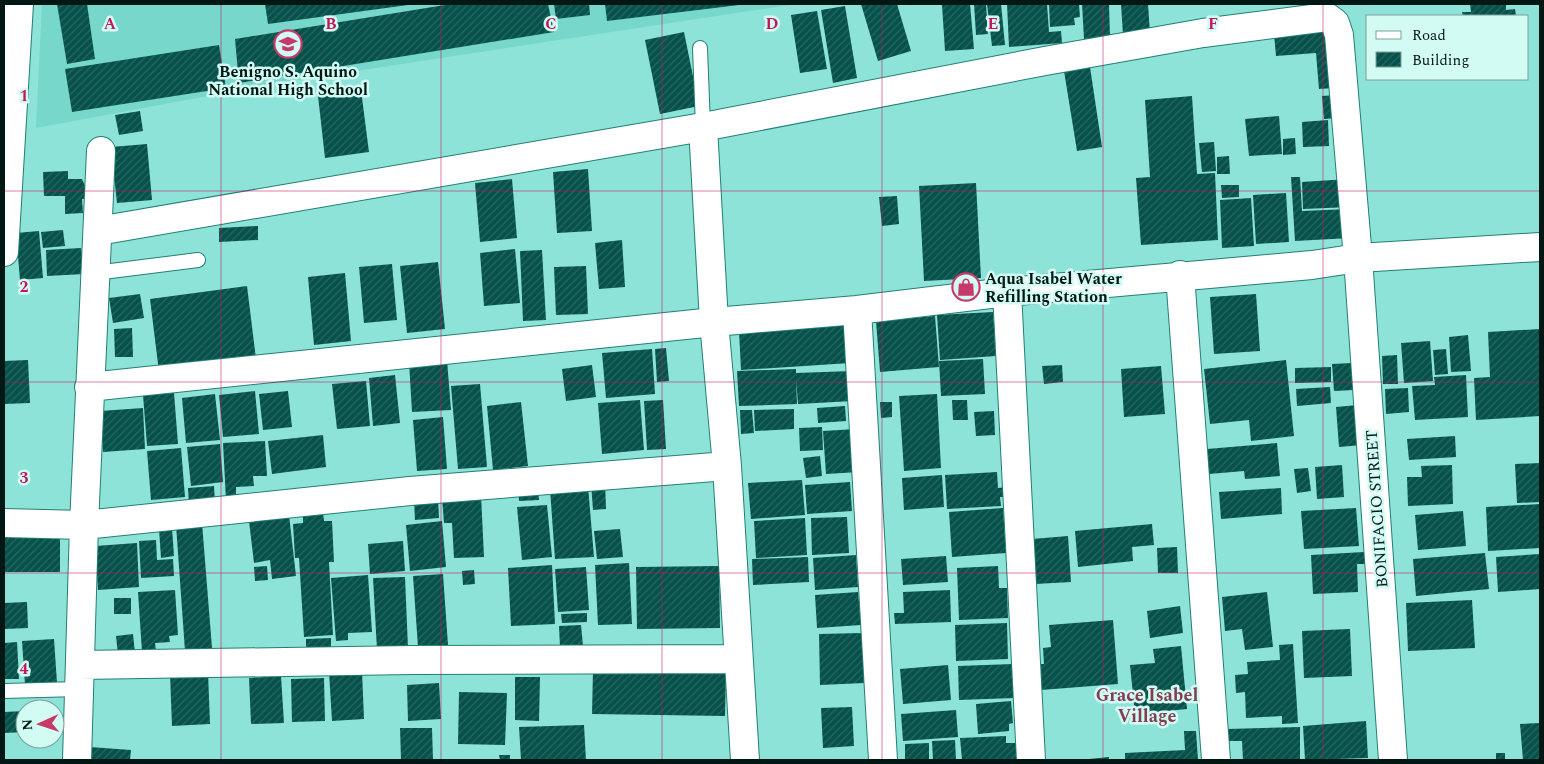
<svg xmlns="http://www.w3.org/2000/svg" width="1544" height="764" font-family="Spectral,serif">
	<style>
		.built { fill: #76d7ca }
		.building { fill: url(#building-hatch) }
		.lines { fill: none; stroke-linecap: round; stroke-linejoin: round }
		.service-casing { stroke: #227f75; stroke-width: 16 }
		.minor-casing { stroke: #227f75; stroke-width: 30 }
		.service { stroke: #fff; stroke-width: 14 }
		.minor { stroke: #fff; stroke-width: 28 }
		.grid { fill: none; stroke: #c2185b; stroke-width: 1; stroke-opacity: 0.55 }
		.labels { text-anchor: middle; stroke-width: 5; stroke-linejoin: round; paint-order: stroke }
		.poi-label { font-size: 16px; font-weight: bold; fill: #001714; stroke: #d2fbf4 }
		.street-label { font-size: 16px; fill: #001714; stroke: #d2fbf4 }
		.neighbourhood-label { font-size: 18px; font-weight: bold; fill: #833c50; stroke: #d2fbf4 }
		.grid-label { font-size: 16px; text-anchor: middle; font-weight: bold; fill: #c2185b; stroke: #d2fbf4; stroke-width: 5; stroke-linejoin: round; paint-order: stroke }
	</style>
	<defs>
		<pattern id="building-hatch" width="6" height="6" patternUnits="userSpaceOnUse" patternTransform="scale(1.25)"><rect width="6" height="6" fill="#06524b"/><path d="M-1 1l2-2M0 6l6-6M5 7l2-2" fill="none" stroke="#286761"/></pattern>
	</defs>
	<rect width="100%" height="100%" fill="#8de3d7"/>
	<path class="built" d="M42,4H796L277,83L36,128Z"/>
	<path class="building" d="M57,4H87L95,59L67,64Z
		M265,4H408V5L268,24Z
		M451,4H548L554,32L239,83L235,39Z
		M554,4H589L590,15L556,19Z
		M605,4H738L739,5L607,21Z
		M861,4H897L911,51L878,61Z
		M970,4L974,49L945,51L942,5Z
		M974,4H986L988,34L976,35Z
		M987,4H1001L1005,45L992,46Z
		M1007,4H1047L1049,32L1061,31L1062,43L1009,47Z
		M1049,4H1079L1080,17L1074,18L1075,25L1050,27Z
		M1082,4H1109L1110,37L1084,39Z
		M1121,4H1148L1150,33L1123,35Z
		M1470,4H1506V10L1515,9L1516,16H1463L1462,12H1471Z
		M845,6L857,78L833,83L821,10Z
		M817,11L827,69L800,73L791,15Z
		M1329,30L1334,88L1319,89L1316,53L1276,56L1274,34Z
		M684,32L699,106L660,114L645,40Z
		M219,45L226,88L72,112L65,69Z
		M1090,67L1102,147L1077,151L1064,71Z
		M361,90L369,152L325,158L318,96Z
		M1336,95L1339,118L1324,119L1322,96Z
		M1192,96L1197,174L1215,173L1218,240L1141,245L1136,178L1150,177L1145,100Z
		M140,111L143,131L119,135L115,115Z
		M1279,116L1282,154L1249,156L1245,119Z
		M1328,120L1329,146L1303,147L1302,122Z
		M1295,138L1296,154L1283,155V139Z
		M1214,142L1216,171L1202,172L1199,143Z
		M147,144L152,200L117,203L111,147Z
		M1229,156L1230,174H1217V157Z
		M588,169L592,231L557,233L553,172Z
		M68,171V179H82L91,199H82L83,213L65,214V196H44L43,172Z
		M1291,177H1300L1302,211L1349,209L1350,238L1295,241Z
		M512,179L517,238L480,242L475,183Z
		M1348,179L1350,207L1303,209L1302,182Z
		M976,183L981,278L924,281L919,186Z
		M1221,185H1239V197L1222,198Z
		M1286,193L1289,242L1256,244L1253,195Z
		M897,196L899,224L882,226L879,197Z
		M1251,198L1254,246L1222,248L1220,200Z
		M258,226V240L219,242V228Z
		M63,230L65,246L43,248L41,232Z
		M39,231L43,278L20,280L16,233Z
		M622,240L625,287L599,289L595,243Z
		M81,248L84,274L47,276L46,250Z
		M515,249L520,303L484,306L480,253Z
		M542,250L546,320L523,321L520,251Z
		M438,262L445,329L407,333L400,266Z
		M392,264L397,320L364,323L359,267Z
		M586,266L588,314L556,315L554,267Z
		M345,273L351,341L314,345L308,277Z
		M247,286L256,359L159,372L150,299Z
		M140,294L144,318L113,323L109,298Z
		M1256,294L1260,351L1214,354L1210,297Z
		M993,312L996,356L940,360L937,315Z
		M935,316L939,367L880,372L876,321Z
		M847,324L850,363L741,370L739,331Z
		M132,328L133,357H115L114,329Z
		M1540,329V416L1476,420L1474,378L1490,377L1488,332Z
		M1468,335L1471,371L1451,372L1449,337Z
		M1430,341L1433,381L1404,383L1401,343Z
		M666,348L669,381L657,382L655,349Z
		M652,349L655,394L606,398L602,353Z
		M1446,349L1448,374L1435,375L1433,350Z
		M1397,355L1398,384H1383L1382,356Z
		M983,359L985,394L941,396L939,361Z
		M28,360L30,403L4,404V361Z
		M447,360L451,410L412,412L409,362Z
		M1286,360L1294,436L1251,441L1249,420L1210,424L1204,369Z
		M1352,363L1354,390L1334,391L1332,364Z
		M592,365L596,397L566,401L562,369Z
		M1062,365L1063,382L1044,384L1042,366Z
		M1161,366L1165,414L1124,417L1121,369Z
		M1331,367V382L1295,383V368Z
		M796,369V373L852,371L853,401L798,404L796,379L797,404L739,406L737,371Z
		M395,375L400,423L373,426L369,378Z
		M1466,375L1468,417L1415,420L1412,386L1435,385L1434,377Z
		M366,381L370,426L337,429L332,384Z
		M480,384L487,467L458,469L451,386Z
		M1330,387L1331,403L1297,406L1296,389Z
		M1408,388L1409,412L1386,414L1385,389Z
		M255,391L259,434L223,437L219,395Z
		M288,391L292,427L263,430L259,394Z
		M174,393L178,444L147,446L143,395Z
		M215,394L220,440L186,443L182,398Z
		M937,394L941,468L904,471L899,396Z
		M640,400L644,450L602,454L598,403Z
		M663,400L666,449L647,450L644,401Z
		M952,400H967L968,420H953Z
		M521,402L528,466L493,470L487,406Z
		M880,402H892V417L881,418Z
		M1358,405L1362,445L1339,447L1336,407Z
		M845,406L846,421L818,423L817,408Z
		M143,408L145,449L103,452L100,411Z
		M794,409V429L755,431L754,410Z
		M740,410H752L754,433L741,434Z
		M994,411L995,435L976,436L974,412Z
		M443,417L447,469L417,471L413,420Z
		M822,427L823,450L800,451L799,428Z
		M856,429L859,472L826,474L823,431Z
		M323,435L326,467L272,474L268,441Z
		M1455,436L1456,457L1409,460L1407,439Z
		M265,441L267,476H253L254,486L236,487V499L226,500L223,443Z
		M1277,443L1280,476L1245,479L1244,471L1209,474L1207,449Z
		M220,444L223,482L191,486L187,447Z
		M181,448L185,497L151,500L147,451Z
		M820,456L822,476L806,478L803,458Z
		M1540,463V502L1517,503L1515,464Z
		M1342,465L1344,497L1317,499L1315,467Z
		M1452,465L1453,504L1408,506L1407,477H1422L1421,466Z
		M1308,468L1311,491L1297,493L1294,469Z
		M997,472L998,488L1007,487L1008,497H1000L1001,506L947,509L945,475Z
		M942,475L944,507L904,510L902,478Z
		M802,480L805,515L751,519L748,483Z
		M605,482L606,509L593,510L591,483Z
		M850,482L852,511L807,514L805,485Z
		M518,485H538L539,500L519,501Z
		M214,486L215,503L189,505L188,488Z
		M588,486L594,557L555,559L550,489Z
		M1281,488L1282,514L1221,519L1219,492Z
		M481,495L484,557L454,558L452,523H444L442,497Z
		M438,498L439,518L415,520L414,500Z
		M1540,504V548L1488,551L1486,507Z
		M547,505L552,557L522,560L517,507Z
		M1003,508L1006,553L952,557L949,512Z
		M1356,508L1359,546L1304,549L1301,511Z
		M1463,511L1466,546L1418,550L1415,515Z
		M323,512L324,521H332L334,562H329L333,635L304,637L299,558H295L293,524L303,523V514Z
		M289,515L296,576L272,579L270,560L254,563L249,521Z
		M847,517L849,553L812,555L811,518Z
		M805,518L807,555L756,558L754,521Z
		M442,521L446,567L410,571L406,525Z
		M202,523L212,648L185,651L176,525Z
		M1152,524L1154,545L1132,547L1133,561L1078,567L1075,531Z
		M172,528L174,556L161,558L159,529Z
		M620,529L623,557L597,559L594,531Z
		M4,531H60V572H4Z
		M1068,536L1071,582L1035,584L1032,539Z
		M156,540L157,560L173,559L174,576L141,578L139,541Z
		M403,541L405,571L370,574L368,544Z
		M137,543L139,587L98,590L95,546Z
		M1177,547L1178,573H1158L1157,548Z
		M1364,552L1365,564H1357L1358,592L1313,594L1311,555Z
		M1485,553L1489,589L1416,596L1413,559Z
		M1540,554V589L1498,592L1496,557Z
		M856,555L858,587L815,590L813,558Z
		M946,556L948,582L903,585L901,559Z
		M808,557L809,582L753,585L752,559Z
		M629,563L632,624L598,625L595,565Z
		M552,565L555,624L511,626L508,568Z
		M267,566L268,580L255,581L254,567Z
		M719,566L720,628L637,629L636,567Z
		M998,566L999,588H1007L1008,618L959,620L957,568Z
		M586,567L589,610L558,612L555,569Z
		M474,570L475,584L463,585L462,571Z
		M443,574L448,645L418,647L413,576Z
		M368,575L372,632L348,633V640L336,641L331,578Z
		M405,577L408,648L377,650L373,578Z
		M175,590L178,635L169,636L170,642L155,643L156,651L142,652L138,592Z
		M950,590L951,622L895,624L894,613H904L903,592Z
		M858,592L861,625L817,628L815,595Z
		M1267,592L1273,647L1245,650L1242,629L1225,631L1222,597Z
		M114,598H131V614H114Z
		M1472,600L1475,648L1408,651L1406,603Z
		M27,602L28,628L4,629V603Z
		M1180,606L1183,633L1150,638L1147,611Z
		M587,613V622L562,623L561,614Z
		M1113,620L1118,684L1041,690L1039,664H1044L1043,648L1051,647L1049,625Z
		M1007,623L1008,659L956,661L955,625Z
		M581,625L583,646L560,647L559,626Z
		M1350,629L1352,676L1304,678L1302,631Z
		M862,633L864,683L820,685L819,634Z
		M133,634L135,653L118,655L116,636Z
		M331,638V649L306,650V639Z
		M54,639L57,683L25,685L22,641Z
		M17,642L19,679H4V643Z
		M1293,644L1298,723L1282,724V716L1246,718L1245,692L1236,693L1235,675L1248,674L1247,662L1280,660L1279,645Z
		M1181,646L1187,709L1135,714L1130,665L1155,663L1153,649Z
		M1013,664L1014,698L959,700L958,666Z
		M948,665L951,700L903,704L900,669Z
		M593,670L726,672L725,716L592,714Z
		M362,671L364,719L332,721L329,672Z
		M208,672L210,724L172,726L170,674Z
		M281,676L284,723L251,724L249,678Z
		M515,677H540L539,721L515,720Z
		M324,678L325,721L292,722L291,679Z
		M439,683L441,719L408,721L407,685Z
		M459,692L507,693L505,745L458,744Z
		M1011,701L1013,723L1009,724V731L978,734L976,704Z
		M852,707L854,746L823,748L821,708Z
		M956,710L958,737L903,741L901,714Z
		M25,711V732L4,733V712Z
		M1366,721L1368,758L1305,760L1303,726Z
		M1540,723V760H1523L1520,724Z
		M584,725L586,760H521L519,727Z
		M1300,727V760H1243L1242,741H1227V729Z
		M400,728H432L433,760H401Z
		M1184,731H1196L1198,760H1125V753L1185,750Z
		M1006,736V743H1016L1017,760H962L960,738Z
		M955,740L956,760H933L932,741Z
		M929,743V760H905V744Z
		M90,747L131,750L130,760H89Z
		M1496,753H1505V760H1496Z
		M499,755H510V760H500Z
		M1109,757V760H1089V759Z"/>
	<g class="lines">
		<g class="service-casing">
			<path id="service" d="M700,48L703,127
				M95,273L198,260
				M4,691L79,689"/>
		</g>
		<g class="minor-casing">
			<path id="minor" d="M703,127L714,322L727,466L745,760
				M98,231L703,127L1045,61L1203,33L1327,17L1335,23L1339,35L1358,258L1393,760
				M4,252L19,4
				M1180,275L1216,760
				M1007,292L1031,760
				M857,310L883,760
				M89,387L714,322L857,310L1007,292L1312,265L1358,258L1540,247
				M4,523L84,525L410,491L727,466
				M80,665L412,660L738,659
				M77,760L84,525L101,151"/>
		</g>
		<use href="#service" class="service"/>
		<use href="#minor" class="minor"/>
	</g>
	<path class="grid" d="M221,4V760M441,4V760M662,4V760M882,4V760M1103,4V760M1323,4V760M4,191H1540M4,382H1540M4,573H1540"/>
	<defs>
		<g id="school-ring" transform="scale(1.4375)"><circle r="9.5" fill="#d2fbf4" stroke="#c63969" stroke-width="1.5"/><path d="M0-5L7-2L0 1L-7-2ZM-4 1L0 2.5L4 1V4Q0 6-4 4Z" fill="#c63969"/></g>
		<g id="shop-ring" transform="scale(1.4375)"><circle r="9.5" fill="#d2fbf4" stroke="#c63969" stroke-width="1.5"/><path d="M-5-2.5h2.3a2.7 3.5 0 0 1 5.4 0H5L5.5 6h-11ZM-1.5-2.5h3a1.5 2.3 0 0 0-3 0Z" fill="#c63969"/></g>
	</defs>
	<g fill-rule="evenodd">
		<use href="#school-ring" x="288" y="44"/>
		<use href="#shop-ring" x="966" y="287"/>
	</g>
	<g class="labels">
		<g class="poi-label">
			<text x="288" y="77">Benigno S. Aquino<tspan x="288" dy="18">National High School</tspan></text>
			<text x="985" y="284" text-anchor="start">Aqua Isabel Water<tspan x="985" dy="18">Refilling Station</tspan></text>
		</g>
		<g class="street-label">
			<text transform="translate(1376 509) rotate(-94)" y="6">BONIFACIO STREET</text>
		</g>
		<g class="neighbourhood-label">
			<text x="1147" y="701">Grace Isabel<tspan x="1147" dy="21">Village</tspan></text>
		</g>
	</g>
	<g class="grid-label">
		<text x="110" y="29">A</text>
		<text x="331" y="29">B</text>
		<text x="551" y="29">C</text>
		<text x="772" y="29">D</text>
		<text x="993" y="29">E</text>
		<text x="1213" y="29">F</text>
		<text x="24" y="101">1</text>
		<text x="24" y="292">2</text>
		<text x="24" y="483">3</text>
		<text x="24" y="674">4</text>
	</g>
	<rect width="1544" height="764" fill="none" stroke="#001714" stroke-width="10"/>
	<rect x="1366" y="15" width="162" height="65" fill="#d2fbf4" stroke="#7ea09a"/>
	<rect x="1376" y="31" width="25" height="8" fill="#ffffff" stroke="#7ea09a"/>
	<text x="1412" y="40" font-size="15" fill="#001714">Road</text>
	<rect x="1376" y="52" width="25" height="15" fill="url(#building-hatch)" stroke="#7ea09a"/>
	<text x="1412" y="65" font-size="15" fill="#001714">Building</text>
	<g transform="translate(40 724) rotate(267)"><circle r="24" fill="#d2fbf4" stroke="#7ea09a"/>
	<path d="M0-4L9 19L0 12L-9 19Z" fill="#c63969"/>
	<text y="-8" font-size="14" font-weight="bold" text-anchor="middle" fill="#001714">N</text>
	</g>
</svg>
